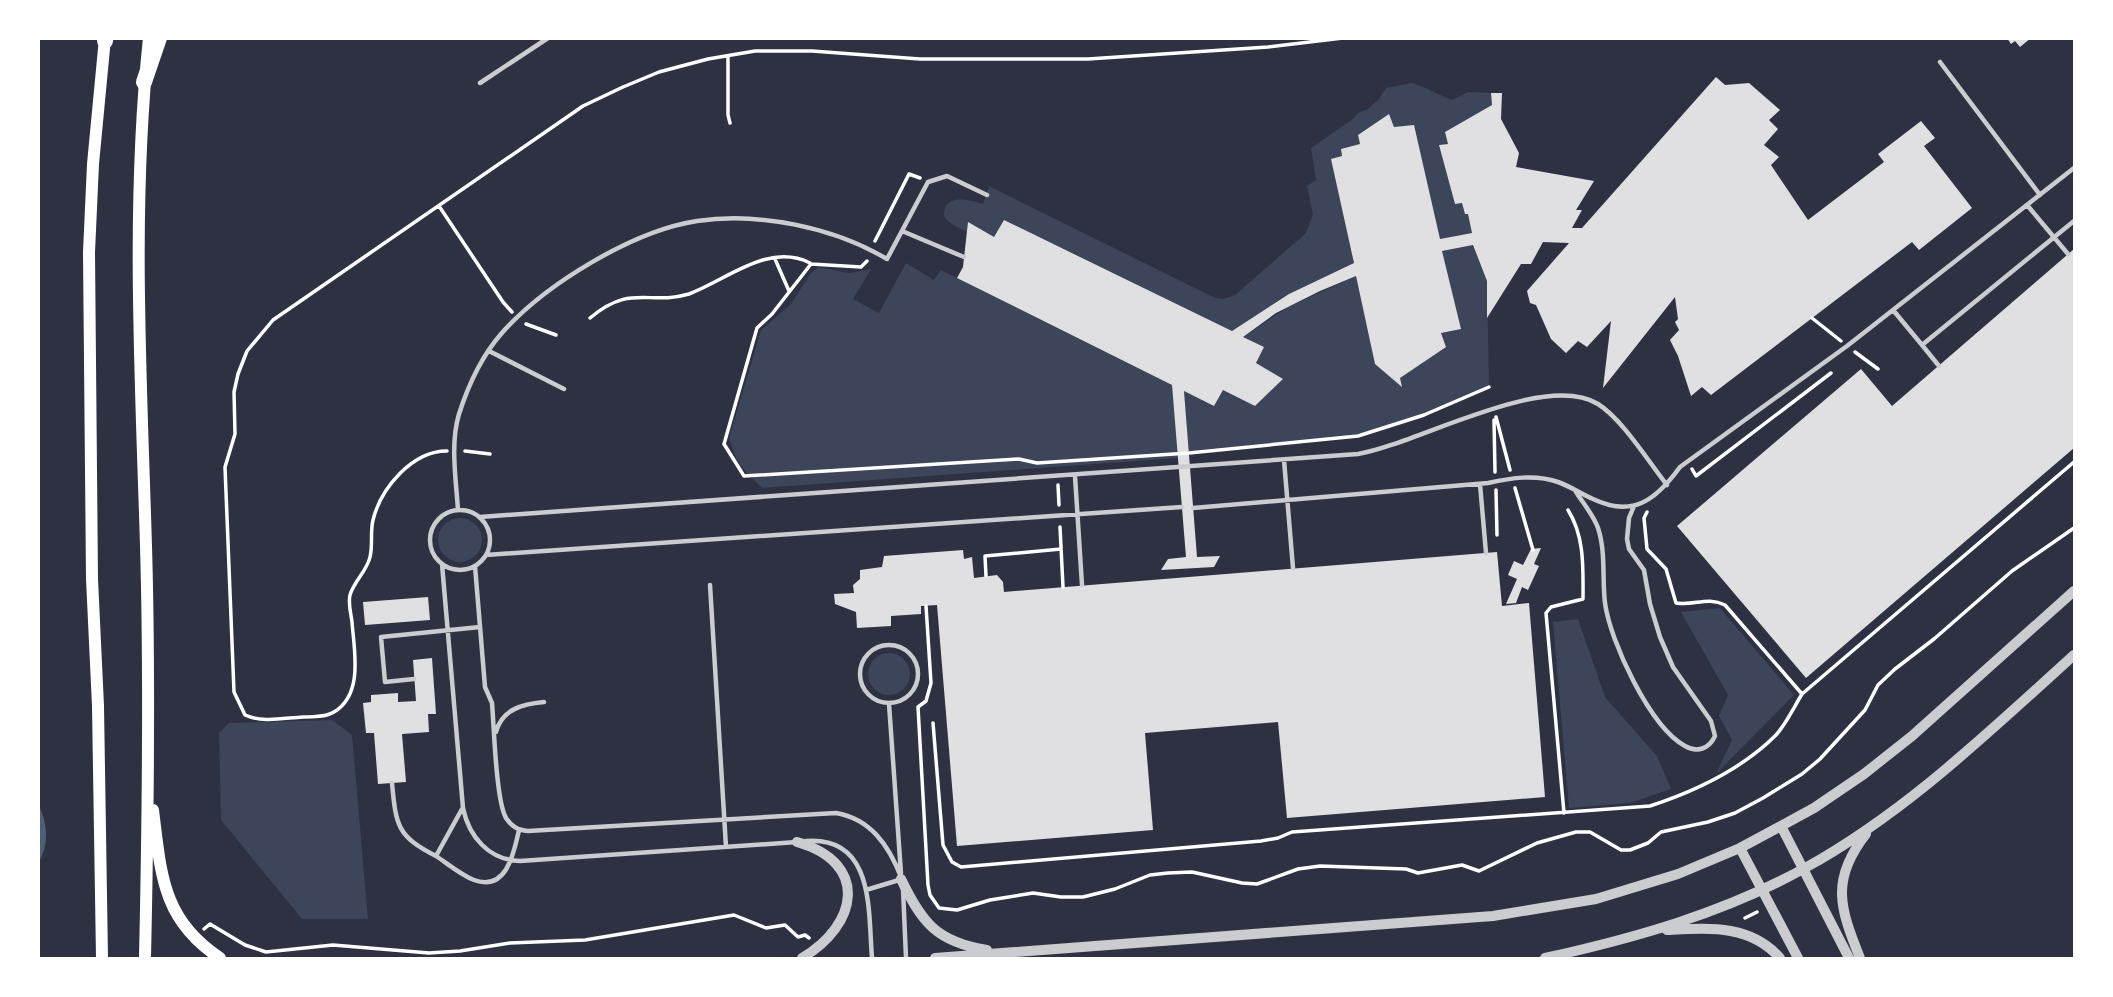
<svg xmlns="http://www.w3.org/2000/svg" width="2113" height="997" font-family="'DejaVu Sans',sans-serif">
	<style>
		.green { fill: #3c4559 }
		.water { fill: #4f5d75 }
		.building { fill: #e0e0e3 }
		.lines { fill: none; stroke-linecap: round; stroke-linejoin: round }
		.path { stroke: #fff; stroke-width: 3.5 }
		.service { stroke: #caccd0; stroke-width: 4.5 }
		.tertiary { stroke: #caccd0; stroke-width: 10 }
		.secondary { stroke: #fff; stroke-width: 12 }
		.motorway { stroke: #fff; stroke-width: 16 }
	</style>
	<rect width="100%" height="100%" fill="#2d3142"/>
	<path class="green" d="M1412,83C1427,87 1438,95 1452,100L1468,92L1491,93L1492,105L1445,132L1448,144L1439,145L1455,204L1462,203L1465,214H1468L1472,233L1440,239L1389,114L1358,135L1360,144L1341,149L1342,156L1332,159L1354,263L1289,294L1232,331L1004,220L994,237L968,223L967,232C960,228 951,225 946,219C943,215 944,213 945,208C951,194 972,201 983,204L989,186L1215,298L1223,299L1235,295L1306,233L1313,214L1307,186L1316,180L1311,148L1353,119L1358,113L1368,109L1378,100L1386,88Z
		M1473,245L1487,281L1489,387L1424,415L1358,436L1189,453L1184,391L1214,406L1223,390L1255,406L1283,379L1256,363L1264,347L1243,337L1288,307L1356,276L1375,364L1401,385L1398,375L1446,347L1441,333L1460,328L1442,251Z
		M906,263L934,280L941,270L1172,385L1178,458L762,488L745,471L736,458L729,438L761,330L791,304L810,274L818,267L849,273L871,269L853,299L879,313Z
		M438 540a22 22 0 1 1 44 0a22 22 0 1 1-44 0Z
		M1720,608L1794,695L1716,774L1732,740L1719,716L1728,695L1681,612Z
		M1578,619L1605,697L1657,756L1671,789L1630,803L1569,808L1553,622Z
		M868 674a21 21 0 1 1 42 0a21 21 0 1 1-42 0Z
		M332,720L352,735L368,919H302L221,820L219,733L229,723Z"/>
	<path class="water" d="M39,806C48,824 49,844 39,862Z"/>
	<path class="building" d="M2007,38H2031L2020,47L2015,41L2011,44Z
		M1716,77L1725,85L1749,83L1780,110L1769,120L1778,129L1764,145L1779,157L1771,165L1808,220L1884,162L1878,154L1921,121L1935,138L1924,146L1972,208L1919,250L1912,242L1711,395L1702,387L1691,396L1678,356L1670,340L1679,330L1675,322L1678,319L1675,297L1603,388L1611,321L1587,347L1578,341L1566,353L1551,339L1536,305L1530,303L1527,291L1569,243L1543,242L1531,264H1521L1487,318V281L1473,245L1442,251L1461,329L1441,333L1446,347L1400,378L1402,387L1375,364L1356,276L1320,291L1276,313L1243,337L1264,347L1256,363L1283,379L1255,406L1223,390L1214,406L1184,391L1197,557L1220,556L1214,567L1161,570L1168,559L1186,557L1172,385L957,278L963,267L968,222L994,237L1004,220L1232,331L1289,294L1354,263L1331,159L1342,156L1341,149L1360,144L1358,135L1389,114L1394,127L1414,125L1440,239L1472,233L1468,214H1465L1462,203L1455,204L1439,145L1448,144L1445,132L1492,105L1491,93H1502L1501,119L1519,153L1516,167L1594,181L1576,210H1582L1572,228H1582Z
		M2074,249V448L1806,678L1677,526L1861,369L1892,406Z
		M1541,548L1534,564L1539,566L1528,590L1522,587L1516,603L1506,604L1517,579L1508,575L1514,561L1523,565L1531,549Z
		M963,550L964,559L972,557L974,578L997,575L1003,582L1004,592L1497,552L1502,606L1529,603L1545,797L1287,818L1278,722L1145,733L1153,830L957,846L937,605L921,606V614L891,616V626L857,628L856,612L835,604L834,594L854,593L853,585L860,579V570L882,567L884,556Z
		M428,597L430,620L365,625L363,602Z
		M432,658L436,714H428L429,732L402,734L406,782L378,784L374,733H366L363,703L371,702V695L398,693V702L416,701L413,660Z"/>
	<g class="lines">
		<path class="path" d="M728,56V115L730,123
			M439,206L503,302L512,312
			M875,241L909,174L920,178
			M775,259L789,291
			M867,261L861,267L811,264L772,314L757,328L724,444L744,476L1019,459L1037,463L1189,453L1358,436L1424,415L1489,387
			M590,318C632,283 648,306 689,294C727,280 768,242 810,263
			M1812,318L1841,341
			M526,324L556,335
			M1855,352L1878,369
			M1496,417L1510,470
			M1494,420L1495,472
			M447,451C412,451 381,488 373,520C370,532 373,545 370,557C367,571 354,581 350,595C348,603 351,614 352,622C354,650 364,694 334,712C326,717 313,717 303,717C284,718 262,723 245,715L234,692L225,467L235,434L234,392L238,374L247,351L273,320L583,106L623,87L659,72L708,59L755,51H812L920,59H1088L1268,47L1343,38
			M465,451L490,454
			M1692,469L1696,476L1831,373
			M1058,485L1059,505
			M1515,488L1533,550
			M1496,490L1497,535
			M1647,512L1644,518L1647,549L1666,569L1676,603C1695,606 1707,596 1725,605L1802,694L2074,462
			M1060,527L1063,587
			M986,576L985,556L1061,549
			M926,606L931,683L926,701L918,707L928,885L930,895L939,908L957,910L990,900L1033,893L1061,897H1083L1115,889L1150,875L1168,873L1192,872L1242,883L1257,884L1298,869L1320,866L1406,869L1418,873L1462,865L1479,871L1537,843L1576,832H1590L1621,850H1630L1648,843L1661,832L1708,822L1735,813L1763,798L1802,774L1820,759L1865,710L1878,685L1895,669L1934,639L2012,571L2074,528
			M933,723L943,845L952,862L961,867L1261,841L1278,838L1292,832L1650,806C1696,791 1741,770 1776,735C1786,724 1794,707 1802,694
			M1564,813L1546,613L1551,607L1583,599C1583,569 1585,537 1568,510
			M1745,918L1757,912
			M204,929L210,924L245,945L266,952L333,945L429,953L460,951L510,943L585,940L734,915L766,928L785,925L798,937L805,935L809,938"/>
		<path class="service" d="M1940,62L2040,195
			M480,83L548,38
			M2027,205L2068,254
			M902,231L964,257
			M1893,310L1922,345L2074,221
			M1922,345L1939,366
			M489,351L564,389
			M1284,460L1293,568
			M1075,476L1082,585
			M1480,484L1486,553
			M1576,492C1583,503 1594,516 1598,528C1606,552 1602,579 1605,603C1610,641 1650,727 1685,746C1697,753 1709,749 1715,736L1711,721L1673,667L1660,637L1650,604L1644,570L1629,549L1627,539L1629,518L1634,506
			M1193,508L1488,483C1511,478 1535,474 1558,482C1570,486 1581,494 1593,499C1633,518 1656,500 1680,467L1847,346L2074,168
			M458,510C456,479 450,444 459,414C468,386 481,357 501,334C544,285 632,231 697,221C759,212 833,227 887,259L928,182L947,176L987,195
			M430 540a30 30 0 1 1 60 0a30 30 0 1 1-60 0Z
			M480,517L1358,454C1417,444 1544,371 1598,404C1622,419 1648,461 1667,485
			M486,555L1182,507
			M442,564L463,808C469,837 489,860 520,861L797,842
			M475,566L485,687L492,703C494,726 496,801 506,818C512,827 518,830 528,831L836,813C871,819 889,846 901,877
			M710,585L726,847
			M860 674a29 29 0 1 1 58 0a29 29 0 1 1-58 0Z
			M414,679L385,682L381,637L480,627
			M889,704L901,873
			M496,732C502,709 523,704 544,702
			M392,783C396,826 397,836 436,856L462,809
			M806,841C875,836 868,911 872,958
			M436,856C448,864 461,875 474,880C507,892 514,852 519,830
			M903,889L906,958
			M866,890L899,880"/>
		<path class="tertiary" d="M1781,826L1849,958
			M797,842C870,863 858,925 802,958
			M1740,848L1798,958
			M901,879C922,923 937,942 987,950
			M1667,930C1708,928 1750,924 1780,958
			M935,958L1493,916L1596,899L1678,874L1740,848L1781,826L1814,808L1864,774L1912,736L2074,591
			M1545,958C1635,938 1724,913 1805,868C1905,813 1990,731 2074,655
			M1860,958C1840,908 1830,880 1866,834"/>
		<path class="secondary" d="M153,810C161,874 162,920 220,958
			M102,958L98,706L92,579L89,252L93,164L105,38
			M145,958C148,821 150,683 146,546C141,377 131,207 149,38"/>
		<path class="motorway" d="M105,38V41
			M144,82L159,38"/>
	</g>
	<rect width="2113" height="997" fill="none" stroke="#ffffff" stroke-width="80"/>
</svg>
